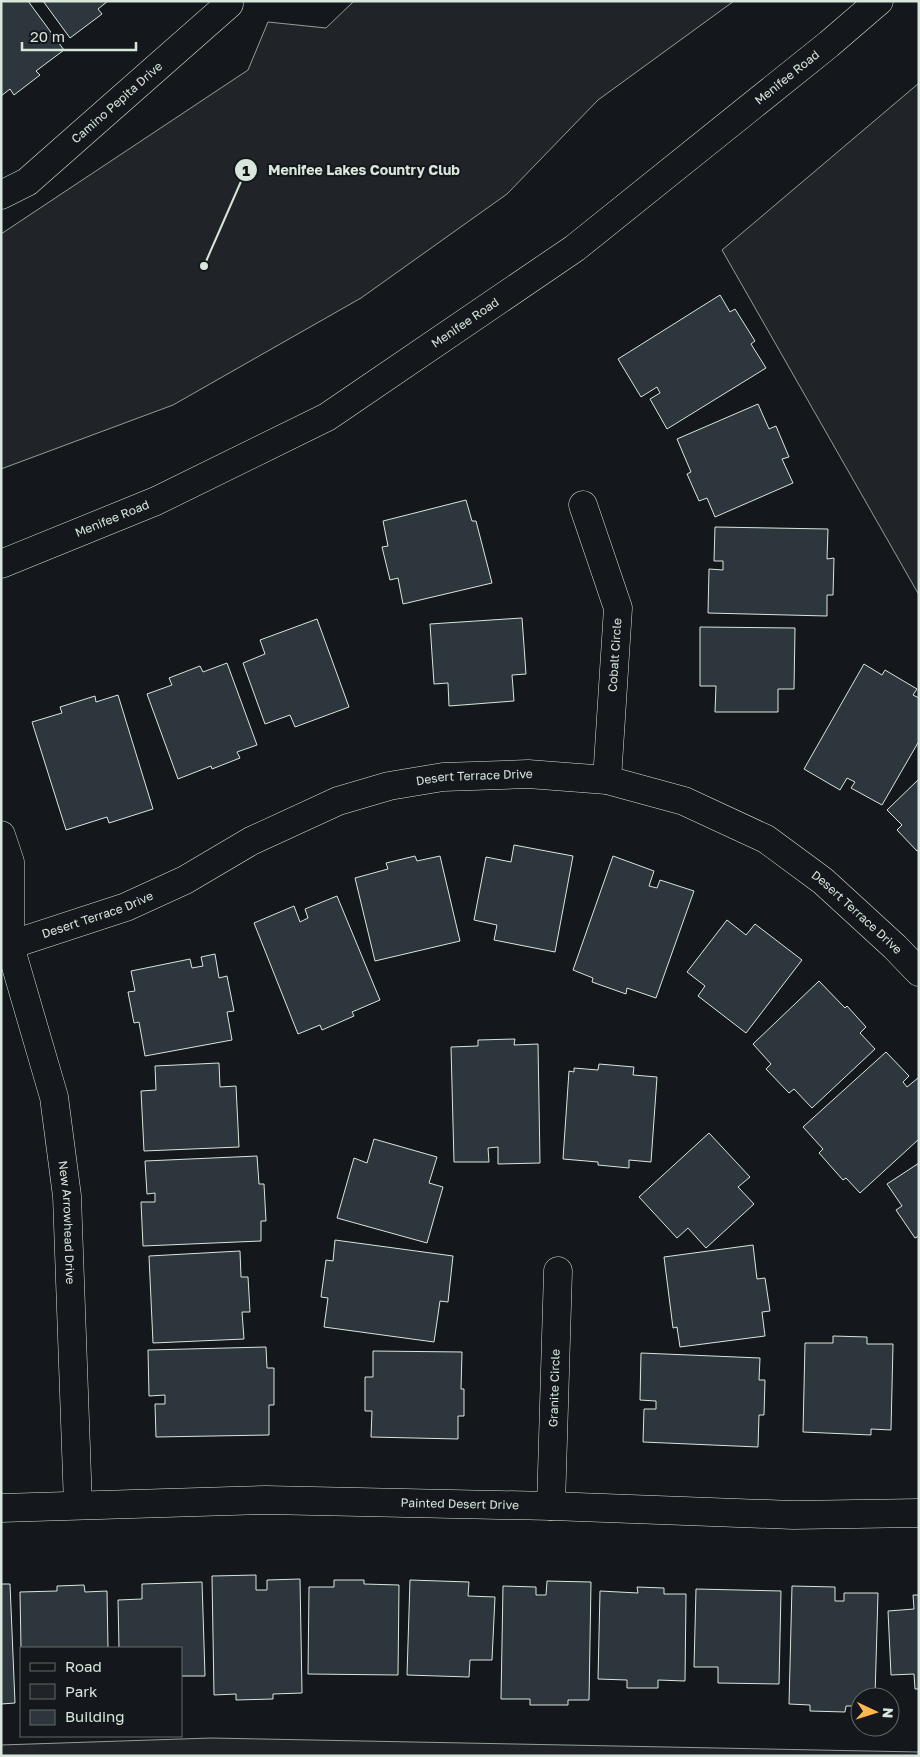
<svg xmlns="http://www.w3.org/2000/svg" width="920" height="1757" font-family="'Golos Text',sans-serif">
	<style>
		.green { fill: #202428; stroke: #939e99 }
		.building { fill: #2c363c; stroke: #d8e6dc }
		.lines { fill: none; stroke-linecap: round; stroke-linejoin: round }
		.street-casing { stroke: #d8e6dc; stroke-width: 29 }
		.primary-casing { stroke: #d8e6dc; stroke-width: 29 }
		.street { stroke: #14181c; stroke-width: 28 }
		.primary { stroke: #14181c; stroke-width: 28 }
		.labels { text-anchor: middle; stroke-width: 4; stroke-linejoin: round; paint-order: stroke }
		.street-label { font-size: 12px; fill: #d8e6dc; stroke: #14181c }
		.leader { fill: none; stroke: #d8e6dc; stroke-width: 2 }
		.callout-dot { fill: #d8e6dc; stroke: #14181c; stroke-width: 2 }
		.mark-label { font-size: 15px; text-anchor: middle; font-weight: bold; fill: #111 }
		.callout-label { font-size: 14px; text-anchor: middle; font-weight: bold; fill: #d8e6dc; stroke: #14181c; stroke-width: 4; stroke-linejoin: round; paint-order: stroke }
	</style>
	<rect width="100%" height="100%" fill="#14181c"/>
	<path class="green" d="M354,1H734L598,100L507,194L361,298L173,405L1,469V234L248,70L268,22L326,28Z
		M919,83V595L722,250Z
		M211,1738L919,1752V1756H1V1745Z"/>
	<path class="building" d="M1,1H28L64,50L36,71L40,75L14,95L10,89L1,96Z
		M43,1H108L98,9L102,14L70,38Z
		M720,295L730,312L735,309L755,341L751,344L766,368L667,429L650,399L660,393L657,387L641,397L618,359Z
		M758,404L769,429L776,426L789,457L782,459L793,483L715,517L707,498L699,501L687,474L691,472L677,439Z
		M466,500L472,521H476L492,583L403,604L398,578L390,580L382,547L388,546L383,521Z
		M715,527L828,529L827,559L834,558L833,595H827V616L708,613L709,569L723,570V561H714Z
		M522,618L526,674L512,675L514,701L449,706L448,683L434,684L430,624Z
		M317,619L349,707L295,727L290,715L265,724L243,663L265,654L260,640Z
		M700,627L795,628L794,689H778V712H715L716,686H700Z
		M227,663L257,745L237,752L240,758L212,769L211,766L178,779L147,694L172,685L169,678L200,666L203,672Z
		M864,664L882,675L885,670L917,689L913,695L919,698V741L882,805L851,788L855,782L847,778L840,790L804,769Z
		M118,695L153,809L109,823L107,817L66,830L32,722L62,713L60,707L95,696L96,702Z
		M919,779V850L917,851L897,830L902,825L887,810Z
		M514,845L573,856L555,952L494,940L497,925L474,920L486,857L511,862Z
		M415,856L417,861L440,856L460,941L375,961L355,878L388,869L386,863Z
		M613,856L654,871L649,886L657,888L660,880L694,891L656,998L627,988L626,994L592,982L593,978L573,970Z
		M337,896L380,1000L352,1012L354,1016L322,1030L320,1025L298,1034L254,923L294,906L300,922L308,918L305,909Z
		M727,920L746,935L755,924L802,960L746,1033L698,996L705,986L687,972Z
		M215,954L219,978L227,976L234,1011L227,1012L232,1040L145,1056L139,1022L134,1023L128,992L135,991L131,971L190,959L192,968L203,966L201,957Z
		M819,981L845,1008L847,1006L866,1027L860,1033L875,1049L812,1108L794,1089L789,1093L766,1069L771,1064L753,1044Z
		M515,1039L514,1045L538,1044L540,1163L498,1164V1147L488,1148L489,1162H454L451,1047L478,1046V1040Z
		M886,1052L909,1076L903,1082L907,1087L918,1078L919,1079V1139L860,1193L846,1178L843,1180L819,1153L823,1149L803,1127Z
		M219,1063L220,1087L236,1086L239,1147L144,1151L141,1091L156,1090L155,1066Z
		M599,1064L634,1067L633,1075L657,1077L651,1162L629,1160V1168L598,1165V1162L563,1159L569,1071L574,1072V1068L598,1070Z
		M709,1133L750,1177L738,1187L754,1204L706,1248L688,1228L677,1238L639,1197Z
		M374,1139L437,1157L429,1183L443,1187L427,1243L337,1218L354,1158L367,1163Z
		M257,1156L259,1184H264L266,1221H261V1241L143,1246L141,1202H155V1193L147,1194L145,1161Z
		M919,1163V1236L915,1238L896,1210L902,1206L887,1184Z
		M335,1240L453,1256L448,1302L440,1301L434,1342L324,1327L328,1298L321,1297L326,1260L333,1261Z
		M753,1245L757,1279L765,1278L770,1311L762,1312L765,1336L680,1347L677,1327L673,1328L664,1257Z
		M240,1251L241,1277H248L250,1312H242L244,1339L153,1343L149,1256Z
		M833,1336L867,1337V1344H893L891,1430L871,1429V1435L803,1432L805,1343H833Z
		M266,1347L267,1368H274V1405H269V1435L156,1437L155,1404H165V1395L149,1396L148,1350Z
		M373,1351L462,1352L461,1389H464V1416H458V1439L371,1437L372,1411H365V1377H373Z
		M641,1353L760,1358L759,1380H765L764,1415H759L758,1447L643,1442L644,1409H656V1401L640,1400Z
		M256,1575V1590H267V1580L300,1579L302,1693L273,1694V1699L236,1700V1694L214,1695L212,1576Z
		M334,1580H364V1584L399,1585L398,1675L308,1674L309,1587H334Z
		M410,1580L469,1582L468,1596L495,1597L492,1660H470L469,1677L407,1675Z
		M547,1581L591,1582L589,1700H568V1705H530V1699H501L503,1586L536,1587V1595H546Z
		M202,1582L205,1676H181V1648H119L118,1600L142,1599V1584Z
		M1,1584H10L15,1703L1,1704Z
		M84,1585L85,1592L107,1591L108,1648H21L20,1592L57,1591V1586Z
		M792,1586L835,1587V1601H844V1593H878L875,1697H860V1706H846L845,1712L810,1711V1705L789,1704Z
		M637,1587L664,1588V1594H686L685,1681L658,1680V1688H627V1680L598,1679L600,1591L638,1593Z
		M696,1589L781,1591L779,1684L718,1683V1667H694Z
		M913,1595H919V1689H915L914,1674L891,1675L888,1611L914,1609Z"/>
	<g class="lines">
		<g class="street-casing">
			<g id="street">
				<path id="s1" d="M1,195L27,182L229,4L227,1"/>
				<path d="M583,505L618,608L607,780"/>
				<path id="s2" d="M1,835L10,862V946L54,1097L67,1196L78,1505"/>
				<path id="s3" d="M1,948L126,907L185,880L251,841L338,801L389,786L443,777L528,774L607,780L684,801L766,839L823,881L895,947L919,972"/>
				<path id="s4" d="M551,1506L558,1271"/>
				<path id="s5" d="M1,1508L266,1500L551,1506L793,1515L919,1513"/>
			</g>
		</g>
		<g class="primary-casing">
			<g id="primary">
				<path id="s6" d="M1,564L156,501L327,417L575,248L829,44L879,1"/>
			</g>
		</g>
		<use href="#street" class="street"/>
		<use href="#primary" class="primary"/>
	</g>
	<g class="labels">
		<g class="street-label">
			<text dy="4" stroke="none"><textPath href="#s6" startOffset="930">Menifee Road</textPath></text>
			<text dy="4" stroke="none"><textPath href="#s1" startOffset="149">Camino Pepita Drive</textPath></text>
			<text dy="4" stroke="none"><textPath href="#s6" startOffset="525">Menifee Road</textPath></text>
			<text dy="4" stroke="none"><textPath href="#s6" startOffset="120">Menifee Road</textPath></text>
			<text transform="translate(615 655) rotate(-86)" y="4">Cobalt Circle</text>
			<text dy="4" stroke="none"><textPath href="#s3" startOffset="508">Desert Terrace Drive</textPath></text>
			<text dy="4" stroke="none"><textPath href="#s3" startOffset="928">Desert Terrace Drive</textPath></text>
			<text dy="4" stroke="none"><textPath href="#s3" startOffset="102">Desert Terrace Drive</textPath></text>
			<text dy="4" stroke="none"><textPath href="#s2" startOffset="396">New Arrowhead Drive</textPath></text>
			<text dy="4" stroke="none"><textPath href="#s4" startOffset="118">Granite Circle</textPath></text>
			<text dy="4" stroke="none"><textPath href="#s5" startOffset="459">Painted Desert Drive</textPath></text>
		</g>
	</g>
	<path class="leader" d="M204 266L246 170"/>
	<g class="callout-dot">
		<circle cx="204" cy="266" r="5"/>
		<circle cx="246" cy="170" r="12"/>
	</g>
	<g class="mark-label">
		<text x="246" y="176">1</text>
	</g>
	<g class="callout-label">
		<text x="364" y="175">Menifee Lakes Country Club</text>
	</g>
	<rect width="920" height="1757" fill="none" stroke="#d8e6dc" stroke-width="5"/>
	<rect x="20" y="1647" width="162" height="90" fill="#14181c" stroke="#626a69"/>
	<rect x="30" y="1663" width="25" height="8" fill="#14181c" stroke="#626a69"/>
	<text x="65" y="1672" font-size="15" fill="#d8e6dc">Road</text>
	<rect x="30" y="1684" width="25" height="15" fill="#202428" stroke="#626a69"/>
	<text x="65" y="1697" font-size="15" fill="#d8e6dc">Park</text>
	<rect x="30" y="1710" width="25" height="15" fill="#2c363c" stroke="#626a69"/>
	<text x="65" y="1722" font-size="15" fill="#d8e6dc">Building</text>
	<g transform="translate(875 1712) rotate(94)"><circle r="24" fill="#14181c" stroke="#626a69"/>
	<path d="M0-4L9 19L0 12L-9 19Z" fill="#ffb74d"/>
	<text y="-8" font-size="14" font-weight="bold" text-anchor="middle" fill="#d8e6dc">N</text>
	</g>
	<path d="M22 42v8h114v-8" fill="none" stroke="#d8e6dc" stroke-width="2.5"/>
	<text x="30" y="42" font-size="15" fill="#d8e6dc" stroke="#14181c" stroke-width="4" paint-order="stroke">20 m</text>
</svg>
